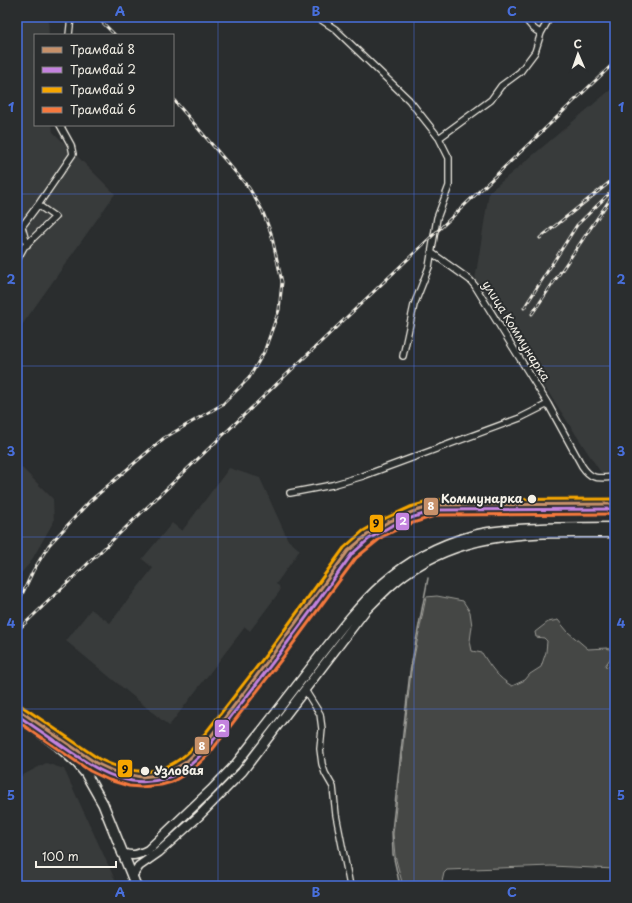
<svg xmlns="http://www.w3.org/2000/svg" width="632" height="903" font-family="'Playpen Sans',sans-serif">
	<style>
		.built { fill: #373a3a }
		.green { fill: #444645; stroke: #9c9c96 }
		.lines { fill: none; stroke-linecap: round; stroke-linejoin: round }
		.stream { stroke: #9f9f9a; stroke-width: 1.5 }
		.minor-casing { stroke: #f4f1e8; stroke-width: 8 }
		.secondary-casing { stroke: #f4f1e8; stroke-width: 11 }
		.primary-casing { stroke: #f4f1e8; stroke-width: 12 }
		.minor { stroke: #2a2d2e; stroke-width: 5.5 }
		.secondary { stroke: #2a2d2e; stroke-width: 8 }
		.primary { stroke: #2a2d2e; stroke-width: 9 }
		.rail-casing { stroke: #f4f1e8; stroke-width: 3 }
		.rail { stroke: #2a2d2e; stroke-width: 1.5; stroke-dasharray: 4.5; stroke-linecap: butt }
		.tram-1-casing { stroke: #2a2d2e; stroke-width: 6 }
		.tram-2-casing { stroke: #2a2d2e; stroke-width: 6 }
		.tram-3-casing { stroke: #2a2d2e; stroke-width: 6 }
		.tram-4-casing { stroke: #2a2d2e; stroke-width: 6 }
		.tram-1 { stroke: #c7916a; stroke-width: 3 }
		.tram-2 { stroke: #c483df; stroke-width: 3 }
		.tram-3 { stroke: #f7a600; stroke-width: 3 }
		.tram-4 { stroke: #f6793e; stroke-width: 3 }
		.grid { fill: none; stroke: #486fdb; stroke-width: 1; stroke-opacity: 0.55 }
		.stop-dot { fill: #f4f1e8; stroke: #2a2d2e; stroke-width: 1.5 }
		.labels { text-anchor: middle; stroke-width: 4; stroke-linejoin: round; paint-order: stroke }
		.street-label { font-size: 12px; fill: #f4f1e8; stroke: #2a2d2e }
		.stop-label { font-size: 12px; font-weight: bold; fill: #f4f1e8; stroke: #2a2d2e; text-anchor: end }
		.line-badge { stroke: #2a2d2e; stroke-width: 1.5 }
		.badge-label { font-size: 11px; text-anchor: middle; font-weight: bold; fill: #fff }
		.pale-badge-label { font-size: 11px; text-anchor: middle; font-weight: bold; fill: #111 }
		.neatline { fill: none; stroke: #486fdb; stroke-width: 1.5 }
		.grid-label { font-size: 13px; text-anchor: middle; font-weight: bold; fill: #486fdb }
	</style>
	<rect width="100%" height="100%" fill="#2a2d2e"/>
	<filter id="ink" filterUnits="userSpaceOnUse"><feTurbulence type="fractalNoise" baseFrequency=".025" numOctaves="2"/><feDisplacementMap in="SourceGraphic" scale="8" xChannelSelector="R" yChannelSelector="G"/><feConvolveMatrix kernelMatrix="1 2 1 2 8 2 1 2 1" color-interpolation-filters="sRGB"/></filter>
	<g filter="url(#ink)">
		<path class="built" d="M17,17H48L49,35H35V125H52L53,132L115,194L17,332Z
			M615,86V472L601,473L475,280L489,192Z
			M17,463L53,499L54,521L30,563L17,578Z
			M229,468L260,478L288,540L300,550L276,584L279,586L280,591L250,631L245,627L169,726L66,641L91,609L110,623L153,568L142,559L172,523L182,531Z
			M46,763L64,769L118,886H17V773L21,776Z"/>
		<path class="green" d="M437,596L463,601L470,612L472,626L470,641L472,651L482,653C490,666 498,678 512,686L525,680L530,674L541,667L546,652L547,641L544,638L536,637L535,632L548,622L558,620L568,632L588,649L607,648L615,652L605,666L611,667L614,676H615V869L551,866L447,870L444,873L441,886H403L395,856L393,834L411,672L426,597Z"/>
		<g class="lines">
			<path class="stream" d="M400,886L393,854L392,831L410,672L428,578"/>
			<g class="minor-casing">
				<path id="minor" d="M317,17L335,29L409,100L439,138L449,158V186L437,218L429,267L414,305L403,356
					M525,17C529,25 533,30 541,33
					M69,35L71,17
					M439,138L491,100L501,86L520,72L535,52L541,33L550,17
					M22,227L27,245
					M17,233L38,205
					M432,253L470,280L475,286L548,404L582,466C592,481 599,478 615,477
					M17,260L24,247L55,217L38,205L73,154L71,145L60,125
					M290,493L332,485L363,476L520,418L548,404
					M305,690L320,714L322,729L320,749L322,764L325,773L333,787L336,815L350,886"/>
			</g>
			<g class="secondary-casing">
				<path id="secondary" d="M122,853C132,857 138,855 148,850L211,790L235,765L249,747C272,718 295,688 318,658C362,601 397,556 470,536C485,531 502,530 518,529C550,527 583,527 615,527
					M132,876L139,866L159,852L199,816L242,772L365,611C381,595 397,578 416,567C477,529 546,533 615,533"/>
			</g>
			<g class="primary-casing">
				<path id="primary" d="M17,716L58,746L77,763L86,774L103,804L136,886"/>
			</g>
			<use href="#minor" class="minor"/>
			<use href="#secondary" class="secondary"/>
			<use href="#primary" class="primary"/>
			<g class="rail-casing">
				<path id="rail" d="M97,17L115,35
					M540,238L615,178
					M524,308L577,225L615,188
					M532,314L613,195
					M17,605L33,571L49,545L90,501L164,438L223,404L249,378L264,352L279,310L282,282L271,233L262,210L249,188L173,99
					M17,631L615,62"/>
			</g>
			<use href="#rail" class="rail"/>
			<g class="tram-1-casing">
				<path id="tram-1" d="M17,709L96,763L113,771L141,777L160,775L169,772L186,762L208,740L273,654L348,551L367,535L388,522L412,512L436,505L615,504"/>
			</g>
			<g class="tram-2-casing">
				<path id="tram-2" d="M17,715C33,726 49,737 65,748C86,762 106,777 132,781C149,783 167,780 182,771C203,757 217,735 232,715C274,663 313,608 352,554L369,539L391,526L414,517L437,510L615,509"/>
			</g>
			<g class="tram-3-casing">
				<path id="tram-3" d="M20,705L99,759C138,778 166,777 197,744L269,651L344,548L363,531L386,518L410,507L435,500L615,499"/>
			</g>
			<g class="tram-4-casing">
				<path id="tram-4" d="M17,721L90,771L109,780L129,786L141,787L161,785L172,782L192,770L209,754L281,660L356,558L382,537L404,526L437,515L615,514"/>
			</g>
			<use href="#tram-1" class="tram-1"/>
			<use href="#tram-2" class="tram-2"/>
			<use href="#tram-3" class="tram-3"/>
			<use href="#tram-4" class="tram-4"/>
		</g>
	</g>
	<path class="grid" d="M218,17V886M414,17V886M17,194H615M17,366H615M17,537H615M17,709H615"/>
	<g class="stop-dot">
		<circle cx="532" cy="499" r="5"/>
		<circle cx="145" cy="771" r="5"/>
	</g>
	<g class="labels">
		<g class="street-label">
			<text transform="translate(516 331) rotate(58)" y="4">улица Коммунарка</text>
		</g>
		<g class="stop-label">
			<text x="523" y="503">Коммунарка</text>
			<text x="154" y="775" text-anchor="start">Узловая</text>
		</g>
	</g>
	<g class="line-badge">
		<rect x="423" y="497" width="16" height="19" rx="4" fill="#c7916a"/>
		<rect x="395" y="512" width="15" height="19" rx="4" fill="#c483df"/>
		<rect x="369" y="514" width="15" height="19" rx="4" fill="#f7a600"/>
		<rect x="214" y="719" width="16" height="19" rx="4" fill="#c483df"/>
		<rect x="194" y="736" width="16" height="19" rx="4" fill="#c7916a"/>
		<rect x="117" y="759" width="16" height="19" rx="4" fill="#f7a600"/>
	</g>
	<g class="badge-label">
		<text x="431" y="510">8</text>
		<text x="403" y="525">2</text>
		<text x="222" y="732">2</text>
		<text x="202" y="750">8</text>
	</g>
	<g class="pale-badge-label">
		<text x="376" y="527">9</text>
		<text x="125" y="773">9</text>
	</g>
	<rect width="632" height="903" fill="none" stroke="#2a2d2e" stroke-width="44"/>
	<rect x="34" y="34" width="140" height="92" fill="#2a2d2e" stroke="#7b7b78"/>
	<rect x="42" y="47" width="20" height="6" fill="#c7916a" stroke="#7b7b78"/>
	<text x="70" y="54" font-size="12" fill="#f4f1e8">Трамвай 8</text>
	<rect x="42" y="67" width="20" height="6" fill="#c483df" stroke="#7b7b78"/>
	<text x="70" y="74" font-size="12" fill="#f4f1e8">Трамвай 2</text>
	<rect x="42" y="87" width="20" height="6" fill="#f7a600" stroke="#7b7b78"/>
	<text x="70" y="94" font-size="12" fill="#f4f1e8">Трамвай 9</text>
	<rect x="42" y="107" width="20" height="6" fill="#f6793e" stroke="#7b7b78"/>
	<text x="70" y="114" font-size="12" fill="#f4f1e8">Трамвай 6</text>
	<g transform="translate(578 54) rotate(358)" stroke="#2a2d2e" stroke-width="3" paint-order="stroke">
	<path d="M0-3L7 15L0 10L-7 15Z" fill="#f4f1e8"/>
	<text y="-6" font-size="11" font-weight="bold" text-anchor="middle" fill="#f4f1e8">С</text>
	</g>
	<path d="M36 861v6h80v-6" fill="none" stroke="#f4f1e8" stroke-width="2"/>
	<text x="42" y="861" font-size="12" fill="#f4f1e8" stroke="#2a2d2e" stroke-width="3" paint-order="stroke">100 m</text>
	<rect x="22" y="22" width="588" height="859" class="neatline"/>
	<g class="grid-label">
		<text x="120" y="16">A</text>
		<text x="316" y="16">B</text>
		<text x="512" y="16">C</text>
		<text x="11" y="112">1</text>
		<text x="621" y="112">1</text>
		<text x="11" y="284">2</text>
		<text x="621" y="284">2</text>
		<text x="11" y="456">3</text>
		<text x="621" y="456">3</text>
		<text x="11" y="628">4</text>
		<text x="621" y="628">4</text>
		<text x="11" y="800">5</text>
		<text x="621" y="800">5</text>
		<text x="120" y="897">A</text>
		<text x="316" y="897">B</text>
		<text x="512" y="897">C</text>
	</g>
</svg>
